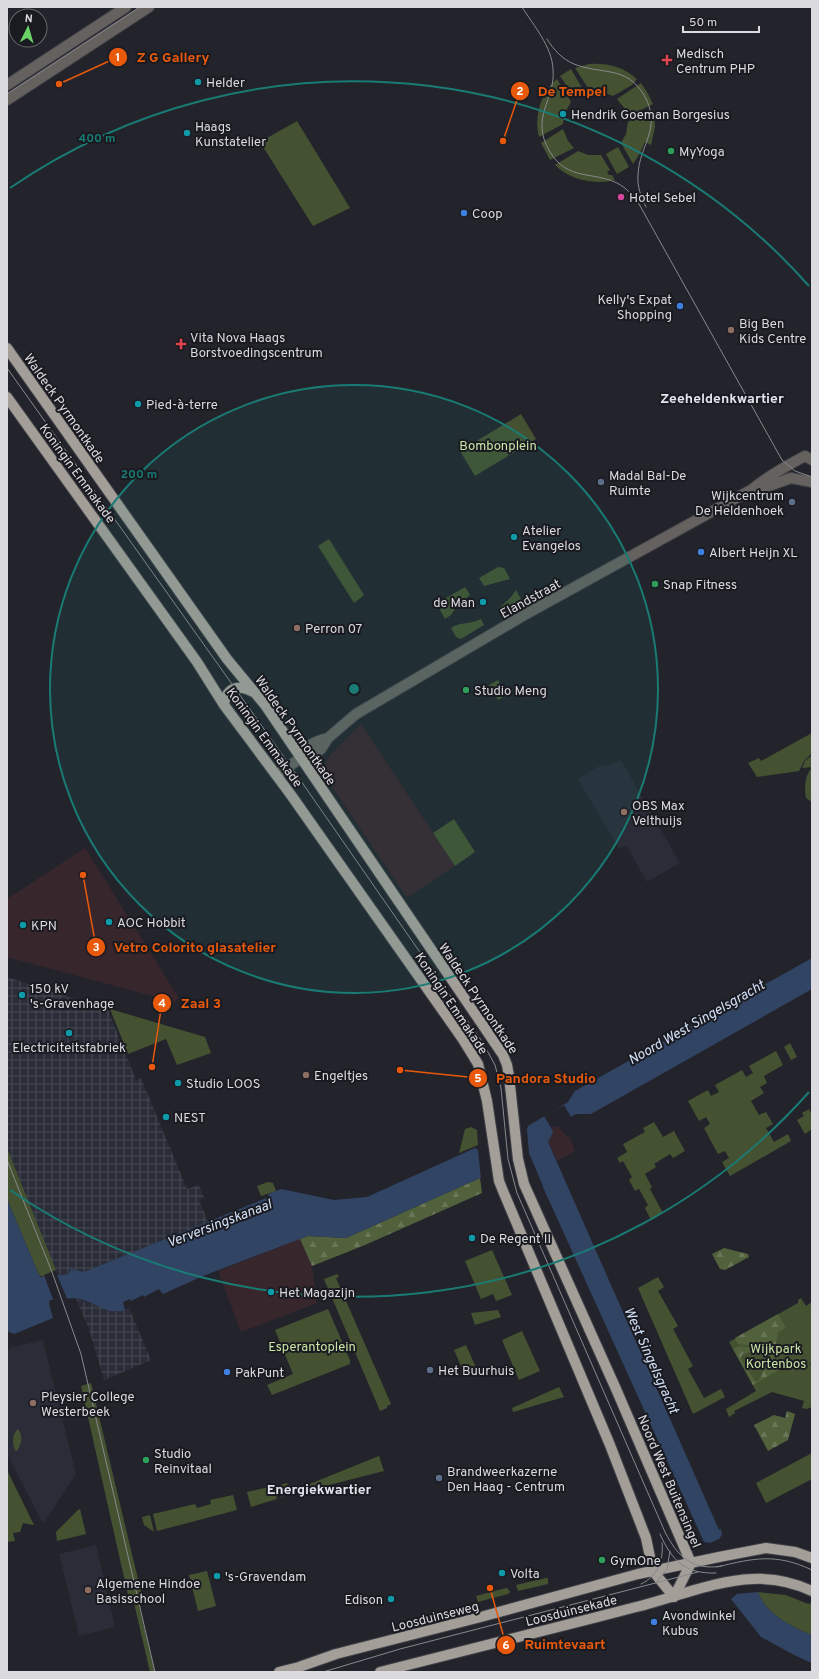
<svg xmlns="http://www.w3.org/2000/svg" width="819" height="1679" font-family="Overpass,sans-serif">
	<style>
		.commercial { fill: #38262d }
		.industrial { fill: url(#industrial-grid) }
		.built { fill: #2a2c38 }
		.green { fill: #445231 }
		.forest { fill: url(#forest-firs) }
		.water { fill: #314464 }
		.pier { fill: #23242b }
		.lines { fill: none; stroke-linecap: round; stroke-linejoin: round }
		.minor-casing { stroke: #404148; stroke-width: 12 }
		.major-casing { stroke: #404148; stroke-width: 12 }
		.minor { stroke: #64615f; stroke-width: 10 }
		.major { stroke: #a49e98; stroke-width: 10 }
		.tram { stroke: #88898e; stroke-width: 1 }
		.ring { fill: none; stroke: #197b74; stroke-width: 2 }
		.health-dot { fill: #e0444e; stroke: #1a1a21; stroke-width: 1.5 }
		.culture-dot { fill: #0f9aa8; stroke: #1a1a21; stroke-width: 1.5 }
		.leisure-dot { fill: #2e9e5b; stroke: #1a1a21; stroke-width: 1.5 }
		.hotel-dot { fill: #d1479c; stroke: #1a1a21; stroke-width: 1.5 }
		.shop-dot { fill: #3f7fe0; stroke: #1a1a21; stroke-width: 1.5 }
		.education-dot { fill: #8d6e63; stroke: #1a1a21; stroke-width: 1.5 }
		.service-dot { fill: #5c6f8a; stroke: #1a1a21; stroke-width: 1.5 }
		.labels { text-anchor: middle; stroke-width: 4; stroke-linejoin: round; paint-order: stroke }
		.poi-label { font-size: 13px; fill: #dadadf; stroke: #1a1a21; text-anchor: start }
		.street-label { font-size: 13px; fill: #dadadf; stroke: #1a1a21 }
		.park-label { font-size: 13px; fill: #cae6a6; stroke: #1a1a21 }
		.neighbourhood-label { font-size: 14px; font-weight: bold; fill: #e2e3ed; stroke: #1a1a21 }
		.water-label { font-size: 14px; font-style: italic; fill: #d2e0f7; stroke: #1a1a21 }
		.centre { fill: #197b74; stroke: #1a1a21; stroke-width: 2 }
		.ring-label { font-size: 12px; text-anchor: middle; font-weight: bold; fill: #197b74; stroke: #1a1a21; stroke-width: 4; stroke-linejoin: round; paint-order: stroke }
		.leader { fill: none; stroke: #e8590c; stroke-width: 1.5 }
		.callout-dot { fill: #e8590c; stroke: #1a1a21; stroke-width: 1.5 }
		.mark-label { font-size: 12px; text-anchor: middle; font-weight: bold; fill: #fff }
		.callout-label { font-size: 14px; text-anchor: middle; font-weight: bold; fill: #e8590c; stroke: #1a1a21; stroke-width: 4; stroke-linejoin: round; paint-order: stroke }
	</style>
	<defs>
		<pattern id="industrial-grid" width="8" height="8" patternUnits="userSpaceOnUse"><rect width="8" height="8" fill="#2a2c38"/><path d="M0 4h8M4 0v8" fill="none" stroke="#484a54"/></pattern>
		<pattern id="forest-firs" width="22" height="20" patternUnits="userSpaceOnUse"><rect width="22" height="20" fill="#51613c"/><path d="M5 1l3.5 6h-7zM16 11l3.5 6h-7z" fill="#697758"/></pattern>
	</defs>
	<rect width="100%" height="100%" fill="#23242b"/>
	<path class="commercial" d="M361,724L455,866L407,898L326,778V762L330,755Z
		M85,848L177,995L178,998L175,1002L7,957V899Z
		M558,1126L567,1137H570L575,1151L557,1161L548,1142L553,1132L551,1128Z
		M300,1239L312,1266L317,1303L241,1332L218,1271Z"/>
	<path class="industrial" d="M7,977L108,1010L136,1080L141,1078L187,1189L199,1185L204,1198L199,1200L208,1222L84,1272L71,1269L69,1274L57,1275L7,1148Z
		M76,1299L118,1312L129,1308L151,1360L104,1380L89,1329Z"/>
	<path class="built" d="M621,760L680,863L647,882L626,845L619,849L578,779L603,764L604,767Z
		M43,1340L76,1474L45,1521L42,1522L7,1454V1351L10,1350L9,1348Z
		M96,1545L115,1627L79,1636L59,1554Z"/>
	<path class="green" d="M589,64C608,63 623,67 637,79L632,85L613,96L603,92L590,91L575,68Z
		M571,69L585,93L575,98L560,76Z
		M557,79L571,102L564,114L563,124L539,137C534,117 540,93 557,79Z
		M641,83L647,92L653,104L627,117L625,109L617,99Z
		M654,110L655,127L651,145L645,142L640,153L633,164L621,143L626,134L628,122L647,111Z
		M297,121L350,208L313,226L260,142Z
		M563,129L568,141L574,148L550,160L541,143Z
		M618,147L629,167L617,174L606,154Z
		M578,151L588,155H601L610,170L607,172L609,175H612L615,180C594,185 570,180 555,165Z
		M521,414L536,439L475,476L460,451Z
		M329,539L364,595L354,603L318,546Z
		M498,567L504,568L510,579L484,586L479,578Z
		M465,587L470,595L458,605L451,615L445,619L439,608L441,601Z
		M516,590L521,599L520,604L502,615L499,608L511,597Z
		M481,619L484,625L461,639L456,637L451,628C460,622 471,624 481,619Z
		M498,680L507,695L498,700L489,685Z
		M812,733V753L804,761L799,771L757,777L748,763L759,758L761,761Z
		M812,755V802L806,798C804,787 805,776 812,767L802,768L805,761Z
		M454,819L475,852L455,866L433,833Z
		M110,1009L205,1037L211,1053L177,1065L166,1039L128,1054Z
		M790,1043L797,1057L791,1060L784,1047Z
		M776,1051L783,1065L764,1076L767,1083L760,1087L764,1093L751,1101L759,1115L766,1112L773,1124L766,1128L774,1142L788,1134L791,1141L730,1176L722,1162L729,1158L725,1151L718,1154L704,1128L710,1124L706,1117L699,1121L688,1101L708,1090L711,1096L719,1092L715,1085L742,1070L746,1077L753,1073L749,1066Z
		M809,1109L812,1115V1129L805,1134L797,1120L804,1116L802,1113Z
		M654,1122L663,1137L674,1131L685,1151L673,1158L670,1154L654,1164L656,1167L645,1174L652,1187L650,1189L663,1213L651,1220L645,1208L648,1205L639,1189L635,1191L629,1180L632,1177L623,1161L620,1163L617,1158L627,1152L623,1144L645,1132L643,1128Z
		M471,1127L477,1130L478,1145L459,1153L465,1129Z
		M7,1148L56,1270L44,1275V1277L39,1275L7,1199Z
		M268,1182L273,1183L276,1191L261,1196L257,1186Z
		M492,1250L512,1295L496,1301L493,1294L481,1299L465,1261Z
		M337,1274L339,1277L336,1278L391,1404L387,1406V1408L380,1411L324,1279Z
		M658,1277L664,1287L658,1291L678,1326L673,1329L693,1366L688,1369L704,1398L721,1389L725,1397L693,1414L638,1288Z
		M801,1298L806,1306L812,1302V1362L810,1363L812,1367V1407L806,1409L802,1408L804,1401L772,1392L734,1411L735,1413L729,1417L726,1409L756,1391L729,1342L798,1303V1300Z
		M328,1309L350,1360V1364L272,1395L267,1385L293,1374L275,1330Z
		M498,1310L501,1317L475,1325L471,1313Z
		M522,1331L540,1371L519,1380L502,1340Z
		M466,1345L477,1370L465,1375L454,1350Z
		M91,1383L143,1600L138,1602L155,1672H150L134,1603L130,1604L81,1386Z
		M559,1387L564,1397L513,1412L512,1408Z
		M18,1429C23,1435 22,1444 17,1451L15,1450C12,1443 12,1434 18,1429Z
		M812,1450V1479L766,1503L756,1483L812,1453Z
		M379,1456L384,1471L317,1488L307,1485Z
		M7,1470L34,1525L23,1523L20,1532L13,1533L15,1541L7,1542Z
		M287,1483L289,1488L285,1494L281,1497L277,1486Z
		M273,1486L277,1499L251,1507L247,1492Z
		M233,1495L237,1510L157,1531L153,1514L195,1504L197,1508L211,1504L210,1500Z
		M80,1509L86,1534L57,1541L56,1532L78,1510Z
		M150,1515L154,1532L144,1525L142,1517Z
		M207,1571L216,1606L198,1611L189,1575Z
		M546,1578H548V1584L518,1591L516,1585Z
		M506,1588L508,1589L510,1592L508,1594L478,1602L476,1596Z
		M758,1592L786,1595L808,1604L812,1603V1635C792,1627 766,1614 758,1592Z"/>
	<path class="forest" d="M480,1178L482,1193L365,1245L312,1266L300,1239L308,1236L346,1238Z
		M724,1248L748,1254L749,1257L725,1270L720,1269L712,1254Z
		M778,1314L786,1328L778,1332L775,1349L738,1344L735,1338Z
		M739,1346L775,1351L773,1360L772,1361C765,1356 750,1348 742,1355L741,1359L755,1381H758C766,1374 758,1363 774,1364L777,1371L753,1385L733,1349Z
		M787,1411L795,1414L788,1440L768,1451L754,1425L774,1415L785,1418Z"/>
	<path class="water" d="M812,958V989L591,1114H576L551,1128L553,1132L548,1142L719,1530L721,1529L722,1535L719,1539L746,1593L758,1592C766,1614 792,1627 812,1635V1663L796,1656L761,1637L731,1599L737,1594L711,1543L704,1542L542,1185L480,1178L346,1238L308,1236L203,1276L163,1294L159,1289L144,1297L143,1295L131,1301L130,1299L123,1302L125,1310C108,1316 95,1302 79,1299C70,1297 59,1300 50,1300L49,1304L53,1318L14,1334L7,1331V1199L39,1275L41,1277L69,1274L71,1269L84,1272L269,1197L268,1194L281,1189L334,1200L367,1197L475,1148L478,1150L527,1129L528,1126L568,1102L575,1091Z"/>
	<path class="pier" d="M564,1105L571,1117L551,1128L544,1116Z
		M527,1129L529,1153L543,1186L481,1179L478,1150Z
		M57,1273V1275L68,1301L54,1302L44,1275Z
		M719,1539L747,1593L737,1594L710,1543Z"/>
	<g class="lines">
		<g class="minor-casing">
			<path id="minor" d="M7,85L126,7
				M7,100L149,7
				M752,490L766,487L791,478L812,482
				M301,758C306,745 315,741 328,738
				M276,775L301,758L310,757L321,749L328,738L356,714L526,614L751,490C768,476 786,466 805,456L812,460"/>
		</g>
		<g class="major-casing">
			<path id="major" d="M7,348L227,659L265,705L503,1055L507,1065L509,1076L518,1159L524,1184L616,1389L691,1563L674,1597
				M7,397L197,662L224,705L291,795L462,1038L478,1064L487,1101L499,1181L503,1191L610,1445L646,1538L653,1571L674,1597
				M224,705C226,687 239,684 253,692
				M279,1672L299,1667L336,1654L477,1618L638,1574L719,1557L766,1548L795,1552L812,1558
				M380,1672C466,1650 551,1629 636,1607C673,1598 716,1580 753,1579C774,1578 793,1582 812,1591"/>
		</g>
		<use href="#minor" class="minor"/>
		<use href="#major" class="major"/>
		<path class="tram" d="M522,7C534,26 552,47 553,69C556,100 529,117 550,152C568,181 592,171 617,183C627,188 633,196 639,204L782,460L795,471L812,477
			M547,39C554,50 562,59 574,64C601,75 626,65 644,95C663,128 639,145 638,175C637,186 641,197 646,207
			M7,94L140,7
			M7,368L301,781L483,1043L495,1065L501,1088L508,1159L517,1193L665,1532C678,1557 692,1571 722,1566
			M7,1160L52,1272L81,1354L155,1672
			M660,1534C672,1561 685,1574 716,1573
			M717,1567C754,1558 776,1553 812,1570
			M656,1583L667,1569L670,1551
			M641,1584C657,1577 664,1560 662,1543
			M323,1672L400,1649L698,1572"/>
	</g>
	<circle cx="354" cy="689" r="304" fill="#197b74" fill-opacity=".12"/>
	<g class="ring">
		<circle cx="354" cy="689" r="304"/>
		<path d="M809 1092A608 608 0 0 1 10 1190M10 188A608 608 0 0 1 809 286"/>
	</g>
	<g class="health-dot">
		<path d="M665 54h4v4h4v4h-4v4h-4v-4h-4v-4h4z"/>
		<path d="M179 338h4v4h4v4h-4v4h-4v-4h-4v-4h4z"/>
	</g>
	<g class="culture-dot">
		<circle cx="198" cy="82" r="4"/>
		<circle cx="563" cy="114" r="4"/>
		<circle cx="187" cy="133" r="4"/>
		<circle cx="138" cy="404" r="4"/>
		<circle cx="514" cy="537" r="4"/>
		<circle cx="483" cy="602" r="4"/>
		<circle cx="109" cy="922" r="4"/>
		<circle cx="23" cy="925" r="4"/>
		<circle cx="22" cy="995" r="4"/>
		<circle cx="69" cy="1033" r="4"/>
		<circle cx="178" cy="1083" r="4"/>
		<circle cx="166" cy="1117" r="4"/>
		<circle cx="472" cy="1238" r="4"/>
		<circle cx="271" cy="1292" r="4"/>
		<circle cx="502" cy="1573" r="4"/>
		<circle cx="217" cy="1576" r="4"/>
		<circle cx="391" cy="1599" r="4"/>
	</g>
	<g class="leisure-dot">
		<circle cx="671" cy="151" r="4"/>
		<circle cx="655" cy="584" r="4"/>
		<circle cx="466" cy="690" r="4"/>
		<circle cx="146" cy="1460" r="4"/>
		<circle cx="602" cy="1560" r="4"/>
	</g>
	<circle class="hotel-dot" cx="621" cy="197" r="4"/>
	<g class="shop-dot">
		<circle cx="464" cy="213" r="4"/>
		<circle cx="680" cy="306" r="4"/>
		<circle cx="701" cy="552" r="4"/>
		<circle cx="227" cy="1372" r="4"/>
		<circle cx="654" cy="1622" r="4"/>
	</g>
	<g class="education-dot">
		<circle cx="731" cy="330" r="4"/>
		<circle cx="297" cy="628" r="4"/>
		<circle cx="624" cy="812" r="4"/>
		<circle cx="306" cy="1075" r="4"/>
		<circle cx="33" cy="1403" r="4"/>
		<circle cx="88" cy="1590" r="4"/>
	</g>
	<g class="service-dot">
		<circle cx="601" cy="482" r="4"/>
		<circle cx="792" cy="502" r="4"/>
		<circle cx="430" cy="1370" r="4"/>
		<circle cx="439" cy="1478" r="4"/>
	</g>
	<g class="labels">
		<g class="poi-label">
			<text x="676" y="58">Medisch<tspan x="676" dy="15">Centrum PHP</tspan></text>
			<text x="206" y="87">Helder</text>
			<text x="571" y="119">Hendrik Goeman Borgesius</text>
			<text x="195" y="131">Haags<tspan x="195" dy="15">Kunstatelier</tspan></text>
			<text x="679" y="156">MyYoga</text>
			<text x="629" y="202">Hotel Sebel</text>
			<text x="472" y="218">Coop</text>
			<text x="672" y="304" text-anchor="end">Kelly's Expat<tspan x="672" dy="15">Shopping</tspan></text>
			<text x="739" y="328">Big Ben<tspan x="739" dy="15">Kids Centre</tspan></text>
			<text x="190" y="342">Vita Nova Haags<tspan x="190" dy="15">Borstvoedingscentrum</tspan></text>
			<text x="146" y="409">Pied-à-terre</text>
			<text x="609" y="480">Madal Bal-De<tspan x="609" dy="15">Ruimte</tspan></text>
			<text x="784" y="500" text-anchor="end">Wijkcentrum<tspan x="784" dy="15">De Heldenhoek</tspan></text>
			<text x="522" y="535">Atelier<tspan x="522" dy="15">Evangelos</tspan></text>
			<text x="709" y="557">Albert Heijn XL</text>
			<text x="663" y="589">Snap Fitness</text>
			<text x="475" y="607" text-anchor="end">de Man</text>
			<text x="305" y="633">Perron 07</text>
			<text x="474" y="695">Studio Meng</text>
			<text x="632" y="810">OBS Max<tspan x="632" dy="15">Velthuijs</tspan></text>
			<text x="117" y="927">AOC Hobbit</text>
			<text x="31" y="930">KPN</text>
			<text x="30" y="993">150 kV<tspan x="30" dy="15">'s-Gravenhage</tspan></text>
			<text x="69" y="1052" text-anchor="middle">Electriciteitsfabriek</text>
			<text x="314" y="1080">Engeltjes</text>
			<text x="186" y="1088">Studio LOOS</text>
			<text x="174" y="1122">NEST</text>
			<text x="480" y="1243">De Regent II</text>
			<text x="279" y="1297">Het Magazijn</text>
			<text x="438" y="1375">Het Buurhuis</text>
			<text x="235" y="1377">PakPunt</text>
			<text x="41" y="1401">Pleysier College<tspan x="41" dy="15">Westerbeek</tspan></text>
			<text x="154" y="1458">Studio<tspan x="154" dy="15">Reinvitaal</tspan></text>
			<text x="447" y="1476">Brandweerkazerne<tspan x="447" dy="15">Den Haag - Centrum</tspan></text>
			<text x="610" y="1565">GymOne</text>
			<text x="510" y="1578">Volta</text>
			<text x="225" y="1581">'s-Gravendam</text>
			<text x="96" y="1588">Algemene Hindoe<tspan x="96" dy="15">Basisschool</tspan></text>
			<text x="383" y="1604" text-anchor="end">Edison</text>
			<text x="662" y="1620">Avondwinkel<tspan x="662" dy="15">Kubus</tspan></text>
		</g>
		<g class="street-label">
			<text transform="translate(65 408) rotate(55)" y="5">Waldeck Pyrmontkade</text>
			<text transform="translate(78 473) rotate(54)" y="5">Koningin Emmakade</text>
			<text transform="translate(530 598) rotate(-29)" y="5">Elandstraat</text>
			<text transform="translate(296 730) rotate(55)" y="5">Waldeck Pyrmontkade</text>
			<text transform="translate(265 737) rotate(54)" y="5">Koningin Emmakade</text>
			<text transform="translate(479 998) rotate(56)" y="5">Waldeck Pyrmontkade</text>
			<text transform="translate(452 1003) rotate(56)" y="5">Koningin Emmakade</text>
			<text transform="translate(670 1481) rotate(67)" y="5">Noord West Buitensingel</text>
			<text transform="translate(571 1610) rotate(-14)" y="5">Loosduinsekade</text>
			<text transform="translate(435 1616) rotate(-14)" y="5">Loosduinseweg</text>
		</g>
		<g class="park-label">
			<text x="498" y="450">Bombonplein</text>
			<text x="312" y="1351">Esperantoplein</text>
			<text x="776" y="1353">Wijkpark<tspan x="776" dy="15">Kortenbos</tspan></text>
		</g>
		<g class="neighbourhood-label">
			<text x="722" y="403">Zeeheldenkwartier</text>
			<text x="319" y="1494">Energiekwartier</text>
		</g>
		<g class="water-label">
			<text transform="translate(696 1022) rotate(-30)" y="5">Noord West Singelsgracht</text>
			<text transform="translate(219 1223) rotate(-21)" y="5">Verversingskanaal</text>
			<text transform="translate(652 1360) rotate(66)" y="5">West Singelsgracht</text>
		</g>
	</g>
	<circle cx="354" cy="689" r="6" class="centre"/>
	<g class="ring-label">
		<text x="97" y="142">400 m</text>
		<text x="139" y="478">200 m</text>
	</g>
	<path class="leader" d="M59 84L118 57M503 141L520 91M83 875L96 947M152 1067L162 1003M400 1070L478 1078M490 1588L506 1645"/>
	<g class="callout-dot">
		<circle cx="59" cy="84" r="4"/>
		<circle cx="503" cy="141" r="4"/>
		<circle cx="83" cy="875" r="4"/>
		<circle cx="152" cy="1067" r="4"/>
		<circle cx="400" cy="1070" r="4"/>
		<circle cx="490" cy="1588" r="4"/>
		<circle cx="118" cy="57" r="10"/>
		<circle cx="520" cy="91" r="10"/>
		<circle cx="96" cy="947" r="10"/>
		<circle cx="162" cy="1003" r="10"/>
		<circle cx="478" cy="1078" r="10"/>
		<circle cx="506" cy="1645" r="10"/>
	</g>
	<g class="mark-label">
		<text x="118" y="61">1</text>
		<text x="520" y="95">2</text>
		<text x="96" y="951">3</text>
		<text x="162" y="1007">4</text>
		<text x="478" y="1082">5</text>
		<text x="506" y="1649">6</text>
	</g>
	<g class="callout-label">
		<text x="173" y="62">Z G Gallery</text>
		<text x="572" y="96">De Tempel</text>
		<text x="195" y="952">Vetro Colorito glasatelier</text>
		<text x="201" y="1008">Zaal 3</text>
		<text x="546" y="1083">Pandora Studio</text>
		<text x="565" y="1649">Ruimtevaart</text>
	</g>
	<rect width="819" height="1679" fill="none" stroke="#dadadf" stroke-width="16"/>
	<g transform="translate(28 28) rotate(5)"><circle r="19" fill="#1a1a21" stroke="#67676d"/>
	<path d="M0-3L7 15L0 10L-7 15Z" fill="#69d464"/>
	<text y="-6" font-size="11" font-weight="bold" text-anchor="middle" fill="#dadadf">N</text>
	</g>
	<path d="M683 26v6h76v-6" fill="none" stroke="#dadadf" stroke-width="2"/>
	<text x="689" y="26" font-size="12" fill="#dadadf" stroke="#1a1a21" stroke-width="3" paint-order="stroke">50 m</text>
</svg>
